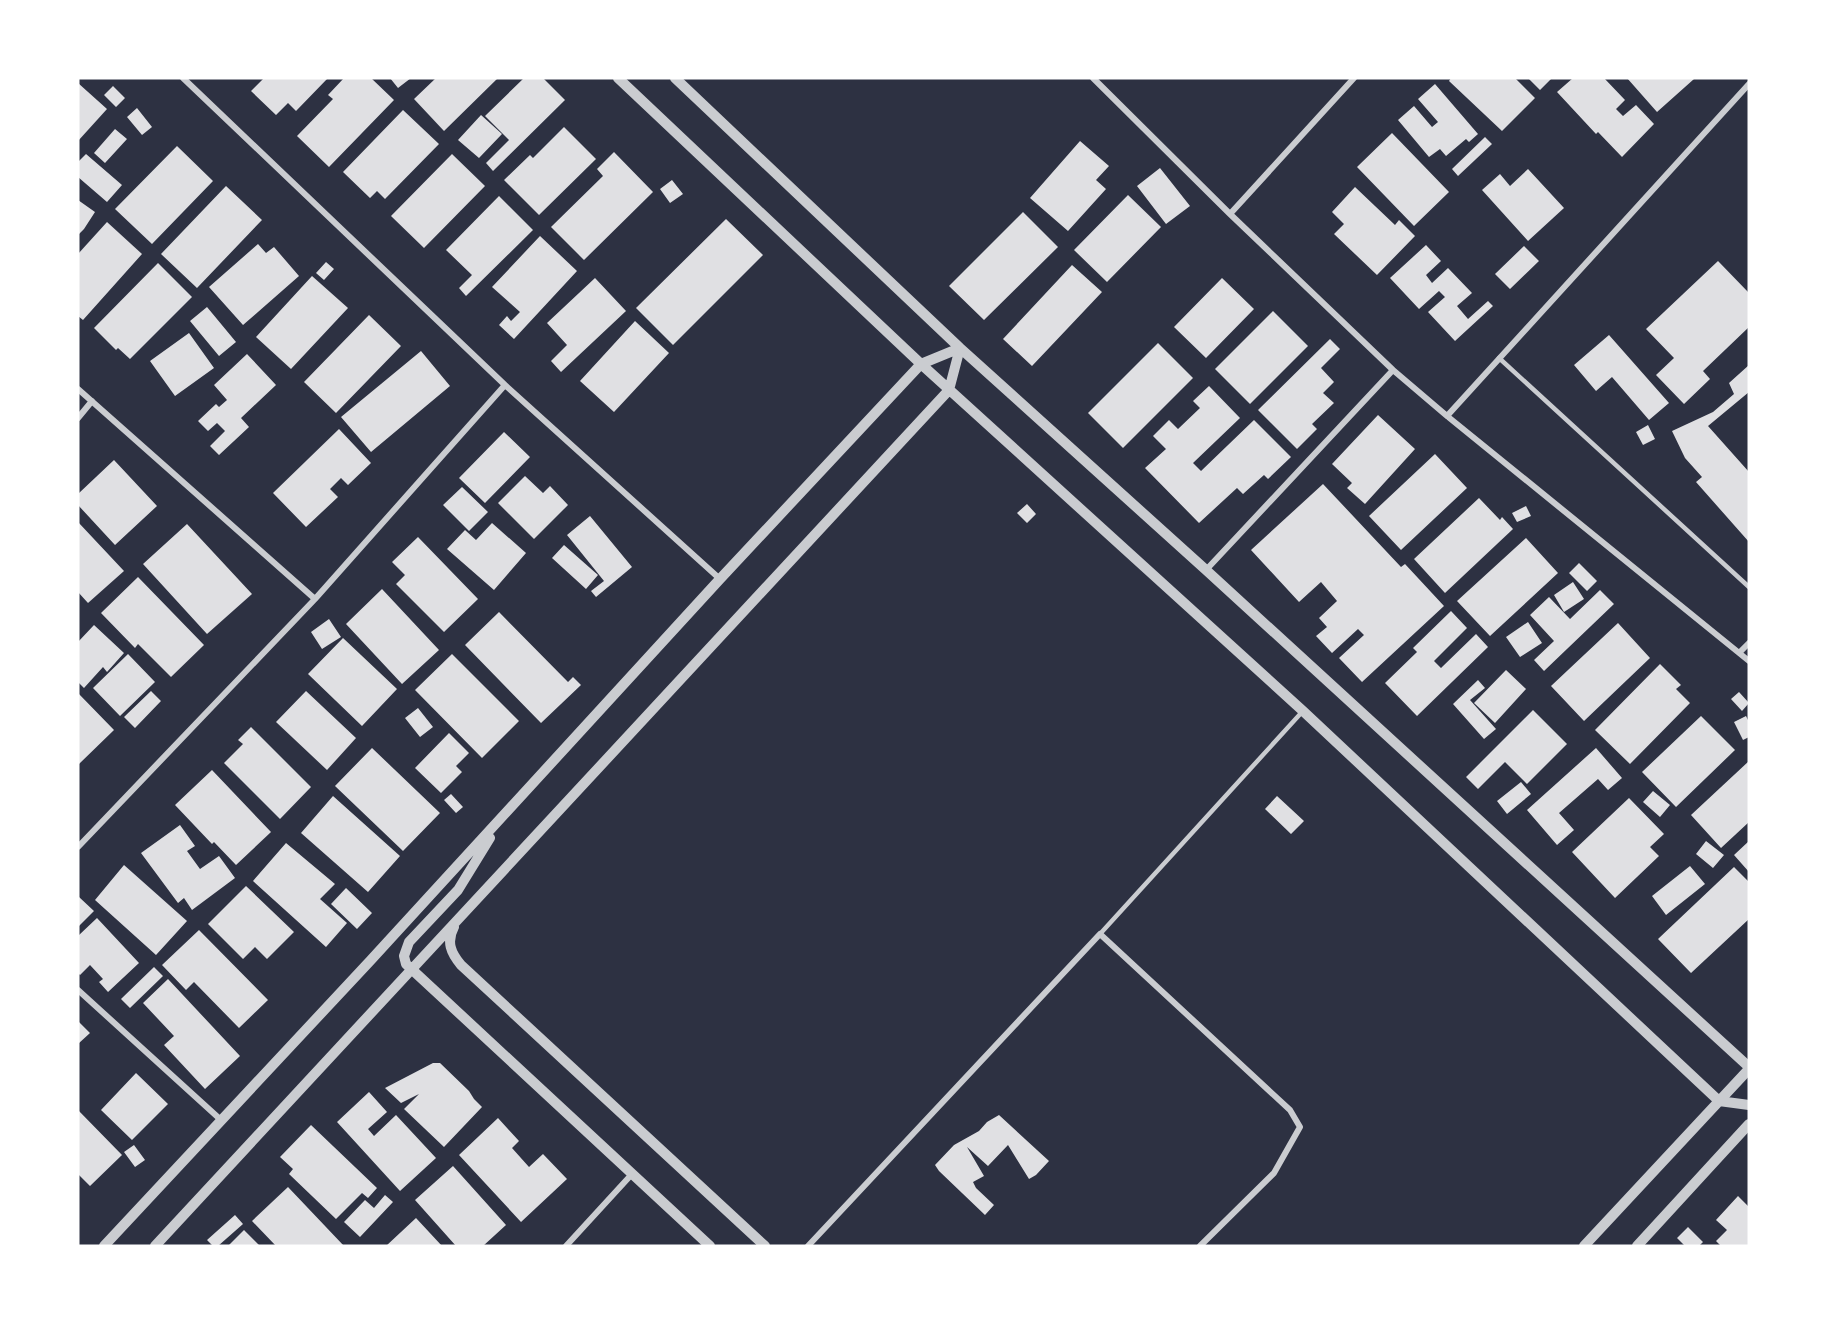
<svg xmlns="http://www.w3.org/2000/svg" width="1827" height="1324" font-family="'Archivo Narrow',sans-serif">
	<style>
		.building { fill: #e0e0e3 }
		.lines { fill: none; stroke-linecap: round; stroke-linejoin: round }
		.service { stroke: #caccd0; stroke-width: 4.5 }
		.minor { stroke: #caccd0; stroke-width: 6 }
		.tertiary { stroke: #caccd0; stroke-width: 10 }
	</style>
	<rect width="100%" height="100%" fill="#2d3142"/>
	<path class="building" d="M264,78H328L296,111L288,103L276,115L251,91Z
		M344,78H371L394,100L329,167L297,136L333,99L328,95Z
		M390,78H411L398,88Z
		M436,78H498L444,131L414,99Z
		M524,78H543L565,100L493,171L486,163L509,140L485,116Z
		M1451,78H1515L1535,98L1502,131L1449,81Z
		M1528,78H1552L1540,90Z
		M1573,78H1604L1625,100L1616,109L1623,116L1636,105L1654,124L1622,157L1598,132L1596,134L1557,92Z
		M1627,78H1692L1694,79L1657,112Z
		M78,83L107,109L78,141Z
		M1435,84L1478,134L1469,142L1466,139L1446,156L1440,149L1429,157L1398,120L1414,106L1432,127L1438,122L1418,99Z
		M113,86L125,98L116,107L104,95Z
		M137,108L152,127L142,135L127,117Z
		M403,110L439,144L385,199L377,191L370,198L343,172Z
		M481,115L502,134L479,158L458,140Z
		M564,127L596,159L539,215L504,180L530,155L533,158Z
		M115,129L127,139L105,163L94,153Z
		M1392,133L1449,192L1414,226L1357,167Z
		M1485,137L1492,144L1458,176L1452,169Z
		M1080,141L1109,166L1096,180L1106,189L1068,231L1030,198Z
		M177,146L213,181L152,244L115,209Z
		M614,152L653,192L584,260L551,227L603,176L597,169Z
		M86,154L122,185L107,202L78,177V162Z
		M452,154L485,186L424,248L391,216Z
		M1160,168L1190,206L1166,224L1137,186Z
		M1528,169L1564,208L1528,241L1482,190L1500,174L1510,186Z
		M672,180L683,194L670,203L660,189Z
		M226,186L262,220L197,288L161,254Z
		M1355,187L1395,225L1399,220L1415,236L1377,275L1334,234L1344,224L1332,212Z
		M1128,195L1161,227L1107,282L1074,250Z
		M499,196L533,230L466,296L459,288L472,275L446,250Z
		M78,200L95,212L84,229L78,235Z
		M1023,212L1058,247L984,320L949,286Z
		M726,219L763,255L673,345L636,308Z
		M107,222L142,254L83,320L78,316V254Z
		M540,236L577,271L514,339L499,325L507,316L511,321L520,312L492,287Z
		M258,244L266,253L274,247L299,276L243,325L209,287Z
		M1426,245L1441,261L1426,275L1432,283L1448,268L1472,293L1457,306L1468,319L1488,301L1493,306L1455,341L1428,312L1445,297L1439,291L1419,309L1390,278Z
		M1524,246L1539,261L1510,289L1495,274Z
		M1718,261L1749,293V327L1703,371L1710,379L1684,404L1656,375L1674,358L1646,329Z
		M326,262L334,269L324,280L316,273Z
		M158,263L192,297L130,359L118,348L116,350L94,328Z
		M1072,265L1102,292L1032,366L1003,339Z
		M312,276L348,308L291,369L256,337Z
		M595,278L626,311L561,372L551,361L567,345L547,323Z
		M1222,278L1254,309L1206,358L1174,327Z
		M207,307L236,342L219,356L190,321Z
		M1273,311L1308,346L1250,404L1215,369Z
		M369,315L401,346L336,413L304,382Z
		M635,321L669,353L614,412L580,381Z
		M189,333L214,368L175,396L150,361Z
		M1609,335L1669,403L1649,420L1612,377L1596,391L1574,365Z
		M1330,339L1340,349L1321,368L1334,382L1323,393L1334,403L1312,424L1317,429L1297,449L1258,410Z
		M1158,343L1193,378L1123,448L1088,413Z
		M421,351L450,386L371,452L341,417Z
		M247,354L276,385L241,418L249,427L219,455L210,446L225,431L217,423L208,431L198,421L216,404L219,407L227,400L214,385Z
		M1749,365V392L1708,426L1749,472V542L1696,482L1702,477L1685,458L1672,431L1713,412L1734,394L1729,383Z
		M1209,386L1240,418L1193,463L1201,471L1254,420L1291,457L1268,479L1264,475L1243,494L1237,488L1199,523L1145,468L1166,449L1153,436L1169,420L1178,429L1200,408L1193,401Z
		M1378,415L1415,449L1365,504L1347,488L1352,483L1332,464Z
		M1648,425L1655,439L1643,445L1636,432Z
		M339,429L371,463L348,485L341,478L330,489L338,497L306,527L273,493Z
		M504,432L530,457L485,503L459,478Z
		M1435,454L1467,488L1401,550L1369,516Z
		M114,460L157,506L115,545L78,505V494Z
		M525,476L543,493L550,486L568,505L534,539L498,503Z
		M1323,484L1401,567L1405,564L1444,606L1362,682L1339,658L1364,635L1358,629L1332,653L1316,636L1327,627L1319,618L1337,601L1321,582L1299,602L1251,550Z
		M462,487L488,512L469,531L443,505Z
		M1479,498L1500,520L1502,517L1513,529L1445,593L1414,559Z
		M1027,504L1036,514L1027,523L1017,513Z
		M1526,506L1531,516L1517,522L1512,513Z
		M590,516L632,567L596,597L591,591L604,581L567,535Z
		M78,522L124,571L88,603L78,592Z
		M492,523L526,553L494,590L447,549L465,530L476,540Z
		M187,524L252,594L207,634L143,564Z
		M418,537L478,599L444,632L396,584L405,575L392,562Z
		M1526,538L1558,573L1490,636L1457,601Z
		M564,545L598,575L586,589L552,558Z
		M1579,563L1597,581L1587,591L1569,573Z
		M138,577L204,645L171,677L138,644L135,648L101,613Z
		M1573,582L1584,599L1564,612L1554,595Z
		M382,589L439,650L402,684L346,624Z
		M1600,590L1614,604L1544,671L1534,660L1554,641L1530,615L1549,597L1570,619Z
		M1451,611L1467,628L1434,661L1441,668L1476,634L1488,647L1417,716L1385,683L1417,652L1413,648Z
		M499,612L568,682L573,677L581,685L541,723L465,645Z
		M329,619L341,637L322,649L311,632Z
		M1528,622L1542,643L1520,657L1506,637Z
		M1618,623L1650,658L1584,721L1551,686Z
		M94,625L124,653L107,672L103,667L84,688L78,682V642Z
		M343,638L397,689L362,726L308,674Z
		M128,654L155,682L120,716L93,688Z
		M452,654L519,721L482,758L415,690Z
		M1660,664L1681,685L1676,689L1690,703L1630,764L1595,730Z
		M1506,670L1526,689L1495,723L1474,703Z
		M1478,680L1485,688L1470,700L1496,729L1484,739L1453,704Z
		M151,691L161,701L135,728L124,717Z
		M306,691L356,738L327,770L276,722Z
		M1739,692L1749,703L1742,711L1731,699Z
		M78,693L114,730L79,764L78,762Z
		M418,708L433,727L420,737L405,718Z
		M1533,710L1567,744L1527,784L1505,762L1478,789L1466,777Z
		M1701,716L1735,750L1676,807L1642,772Z
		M1746,716L1749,722V737L1743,740L1734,722Z
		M251,727L311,787L280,819L224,763L243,744L238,740Z
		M449,733L469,753L456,766L462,772L441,793L415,768Z
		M372,748L440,813L403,851L335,786Z
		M1596,748L1622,778L1608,790L1598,779L1559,813L1574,830L1557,845L1527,810Z
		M1749,761V822L1721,848L1691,815Z
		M212,770L271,832L236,865L214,842L212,844L175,805Z
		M1521,782L1531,794L1507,814L1497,801Z
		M1653,791L1670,805L1660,817L1643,802Z
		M451,794L463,807L456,813L444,800Z
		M333,796L400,856L368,892L301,833Z
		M1277,796L1304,821L1291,834L1265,809Z
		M1629,798L1664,834L1650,847L1659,856L1615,898L1572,852Z
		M180,825L195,846L187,851L200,869L219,856L235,878L192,910L184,898L178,903L141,853Z
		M1706,841L1724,855L1713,868L1696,854Z
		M1749,841V872L1734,855Z
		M286,843L335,884L320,899L347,923L326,947L253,881Z
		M124,865L187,921L156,955L95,900Z
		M1690,866L1705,884L1666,915L1652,896Z
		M1734,867L1749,882V919L1691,973L1658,939Z
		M246,886L294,932L267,959L255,947L243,959L208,924Z
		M346,888L372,913L357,929L331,904Z
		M79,897L94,911L78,927V898Z
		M97,918L139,963L108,992L99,982L103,979L90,965L80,975L78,973V936Z
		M199,930L268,1000L239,1028L194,982L186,990L162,965Z
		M154,967L163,976L130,1008L121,999Z
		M168,979L240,1056L205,1089L164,1045L174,1036L143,1003Z
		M78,1021L90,1033L78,1044Z
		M433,1063H440L469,1091L474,1099L482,1107L444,1147L404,1109L419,1094L401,1103L385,1088Z
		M136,1073L168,1104L132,1140L101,1110Z
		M369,1092L387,1112L368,1129L374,1136L396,1115L436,1158L400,1191L337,1122Z
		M78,1110L122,1155L90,1186L78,1174Z
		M999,1115L1049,1161L1036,1175L1029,1179L1008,1145L988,1166L967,1147L984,1176L973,1182L976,1188L994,1205L985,1215L939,1171L935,1165L954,1145L979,1131L987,1122Z
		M498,1118L519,1141L512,1148L529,1167L543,1154L567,1179L521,1222L459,1155Z
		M311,1125L377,1188L368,1198L362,1193L336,1219L289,1174L293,1169L280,1157Z
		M134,1145L145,1160L135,1167L124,1152Z
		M453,1166L506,1225L483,1246H456L415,1200Z
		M288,1187L344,1246H276L252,1221Z
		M385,1195L393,1202L360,1237L344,1222L365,1200L374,1208Z
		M1738,1196L1749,1207V1246H1721L1716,1241L1727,1230L1716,1220Z
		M235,1215L243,1224L218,1246H213L207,1240Z
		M416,1218L442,1246H386Z
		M1688,1227L1703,1242L1699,1246H1685L1677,1238Z
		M244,1230L260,1246H228Z"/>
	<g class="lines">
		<path class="service" d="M1499,358L1749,587
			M1100,934L1302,712"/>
		<path class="minor" d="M183,78L505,385L720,579
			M1093,78L1230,214L1393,370L1447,416L1749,661
			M1230,214L1354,78
			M78,389L315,599
			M1447,416L1749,84
			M78,418L92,401
			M1206,570L1393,370
			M1740,652L1749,643
			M78,847L315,599L505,385
			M78,990L221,1120
			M566,1246L632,1174
			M808,1246L1100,934L1290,1110L1300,1127L1274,1173L1200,1246"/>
		<path class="tertiary" d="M618,78L921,364L1303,711L1719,1101L1749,1105
			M675,78L960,348L1206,570L1749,1067
			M490,838L458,890L409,942L404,956L406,964L710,1246
			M454,927C446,942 451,953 461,965L765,1246
			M104,1246L370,961L720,579L921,364L960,348
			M155,1246L949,390L960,348
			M1584,1246L1749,1069
			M1637,1246L1749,1124"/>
	</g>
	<rect width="1827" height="1324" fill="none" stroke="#ffffff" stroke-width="159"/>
</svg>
